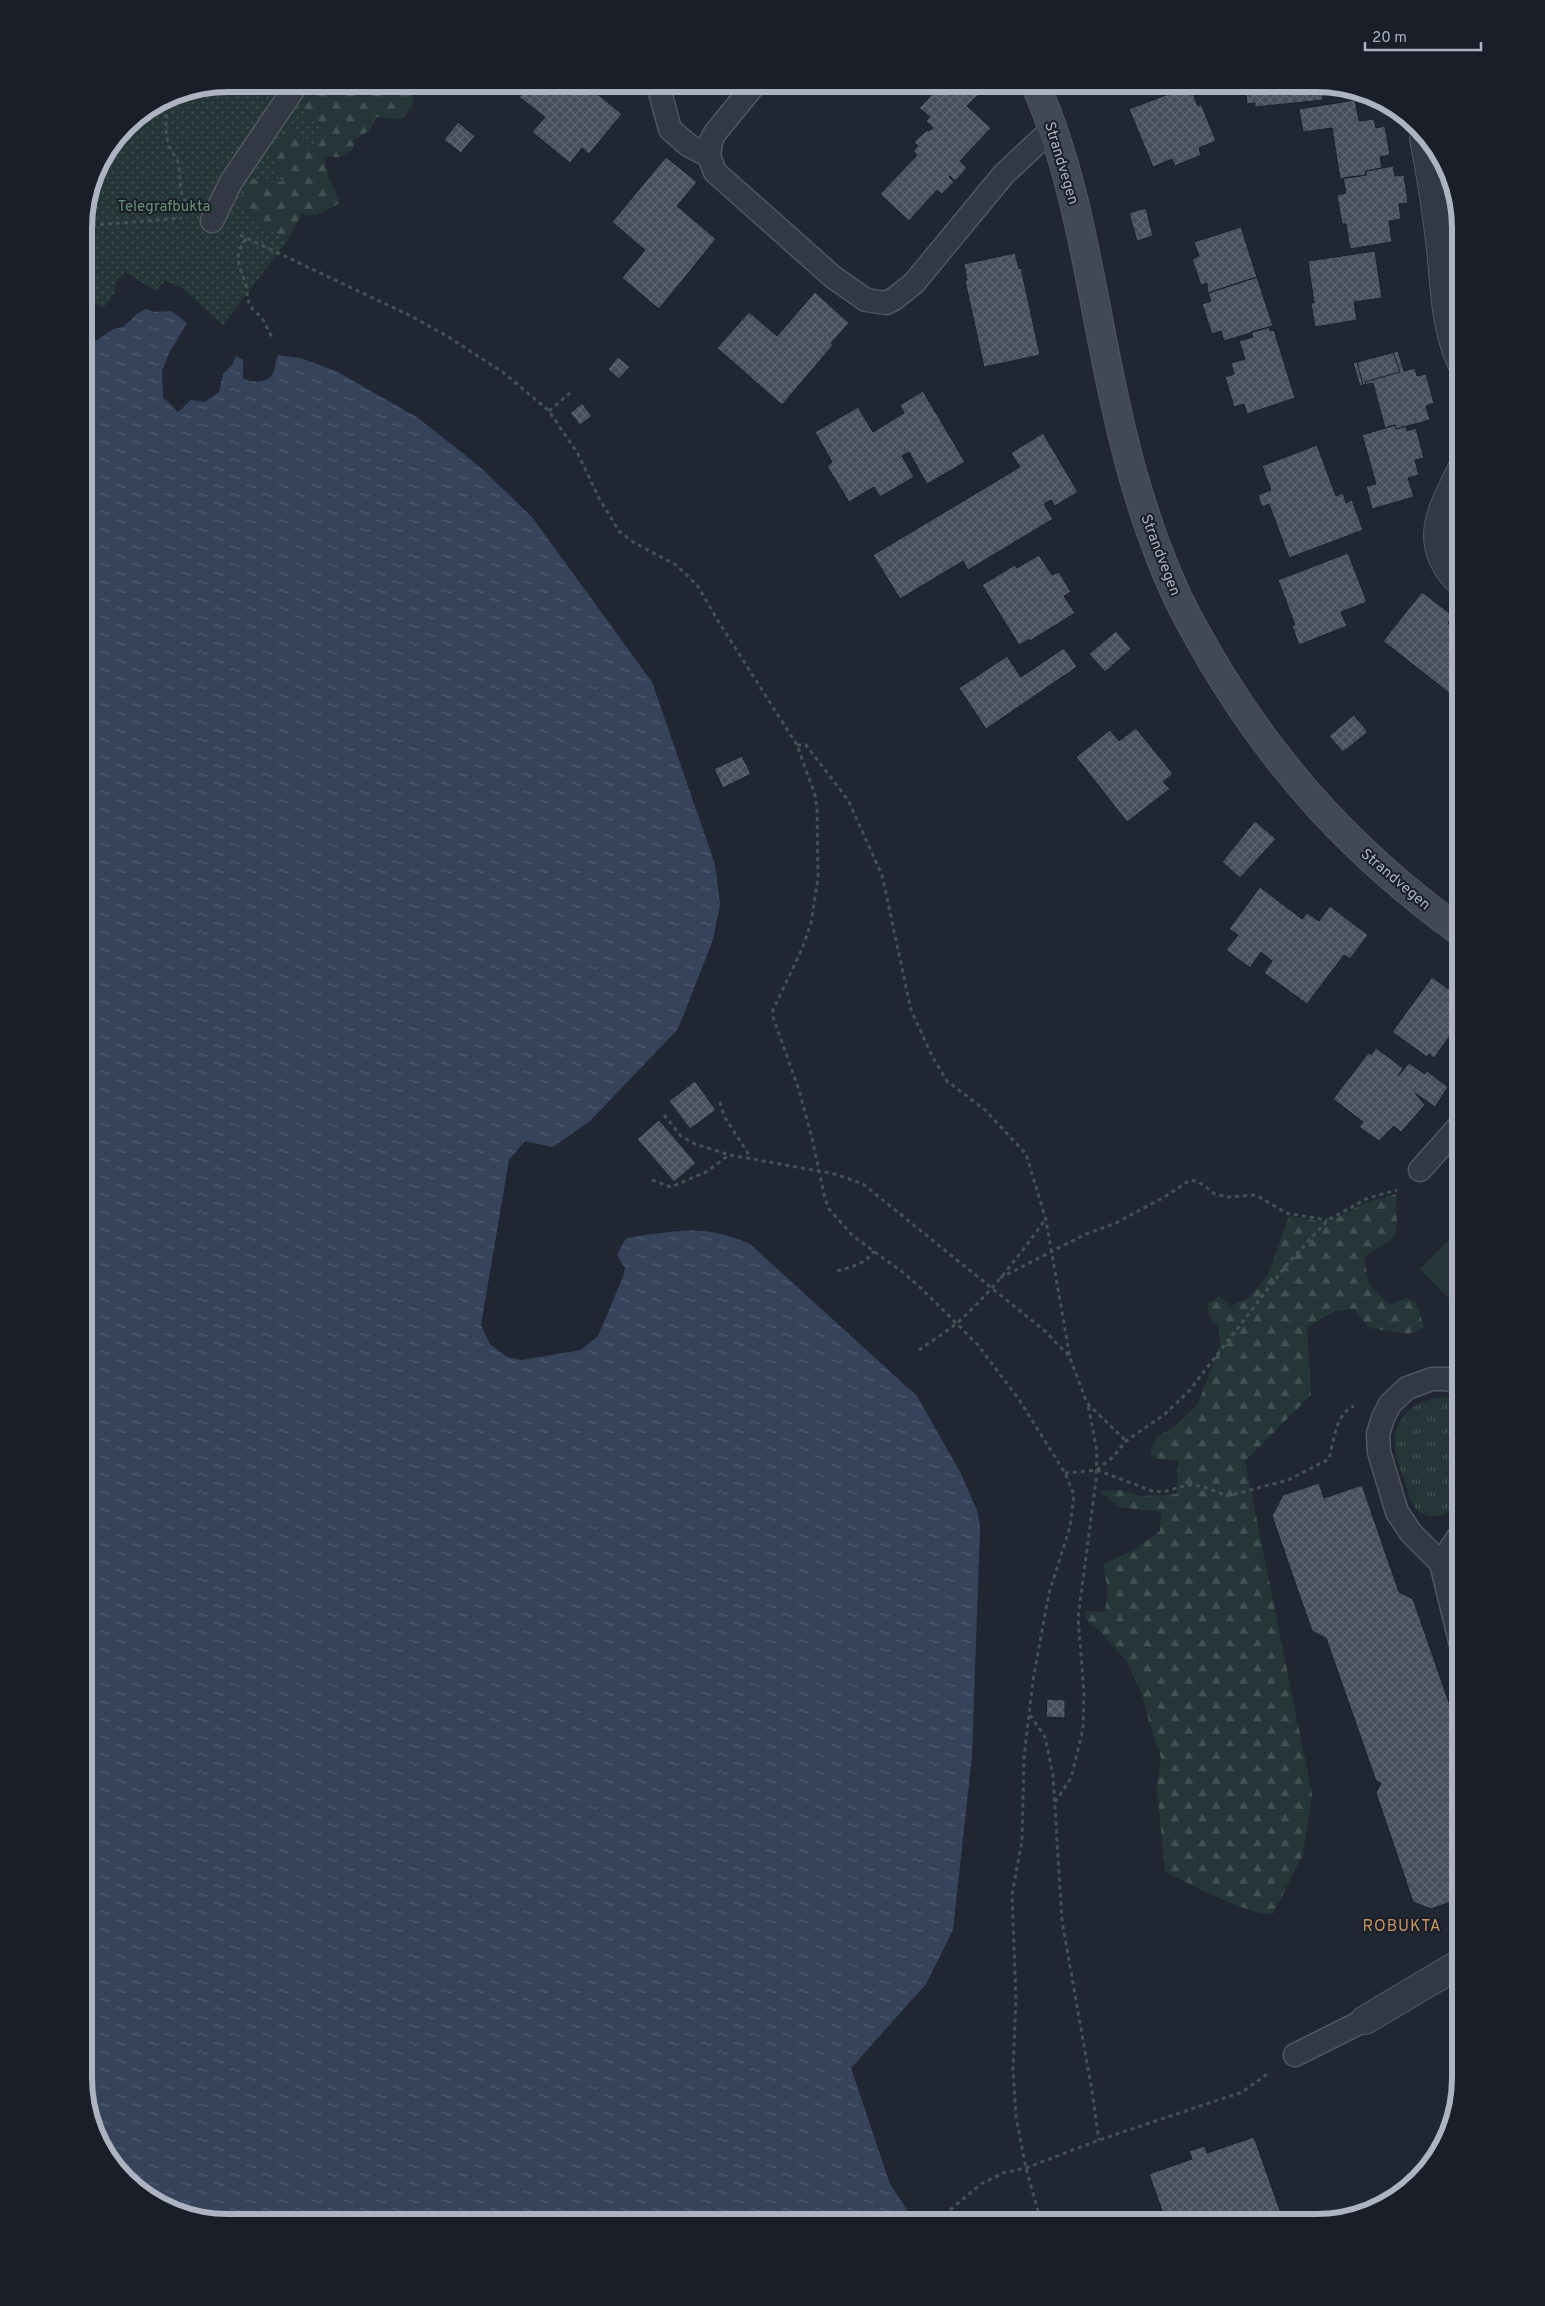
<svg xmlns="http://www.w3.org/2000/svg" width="1545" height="2306" font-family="Overpass,sans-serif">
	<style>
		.grass { fill: url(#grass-tufts) }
		.forest { fill: url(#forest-firs) }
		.park { fill: url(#park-dots) }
		.pitch { fill: #263638 }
		.water { fill: url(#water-ripples) }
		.building { fill: url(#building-cross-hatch); stroke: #1b202a }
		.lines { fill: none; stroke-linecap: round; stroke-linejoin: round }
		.lane-casing { stroke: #515662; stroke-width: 25 }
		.street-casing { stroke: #515662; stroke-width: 30 }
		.secondary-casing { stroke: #515662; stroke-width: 30 }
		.path { stroke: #435256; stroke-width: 3; stroke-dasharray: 4 4; stroke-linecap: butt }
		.lane { stroke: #333944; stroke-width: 22 }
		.street { stroke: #333944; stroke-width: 28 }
		.secondary { stroke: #414856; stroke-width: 28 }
		.labels { text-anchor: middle; stroke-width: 4; stroke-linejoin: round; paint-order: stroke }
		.street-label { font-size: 15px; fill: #adb3c1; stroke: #191e28 }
		.park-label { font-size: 15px; fill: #678f73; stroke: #191e28 }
		.neighbourhood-label { font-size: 16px; letter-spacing: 1px; fill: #c99660; stroke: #191e28 }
		.rim { fill: none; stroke: #adb3c1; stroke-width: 6 }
	</style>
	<defs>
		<pattern id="grass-tufts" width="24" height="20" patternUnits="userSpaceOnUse" patternTransform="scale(1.25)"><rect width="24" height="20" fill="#263638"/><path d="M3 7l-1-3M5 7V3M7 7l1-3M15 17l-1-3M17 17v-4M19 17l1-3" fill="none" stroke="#435153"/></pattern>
		<pattern id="forest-firs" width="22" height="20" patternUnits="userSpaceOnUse" patternTransform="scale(1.25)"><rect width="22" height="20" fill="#263638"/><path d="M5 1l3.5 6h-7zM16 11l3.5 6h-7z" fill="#435153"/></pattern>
		<pattern id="park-dots" width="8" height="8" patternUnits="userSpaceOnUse" patternTransform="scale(1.25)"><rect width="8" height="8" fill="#263638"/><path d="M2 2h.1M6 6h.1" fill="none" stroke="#435153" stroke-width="1.8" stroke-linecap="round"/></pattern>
		<pattern id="water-ripples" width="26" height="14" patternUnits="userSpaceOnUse" patternTransform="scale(1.25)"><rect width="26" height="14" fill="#36435b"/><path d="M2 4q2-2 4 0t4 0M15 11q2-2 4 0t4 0" fill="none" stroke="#505c71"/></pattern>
		<pattern id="building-cross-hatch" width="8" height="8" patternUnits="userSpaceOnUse" patternTransform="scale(1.25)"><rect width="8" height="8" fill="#464d5d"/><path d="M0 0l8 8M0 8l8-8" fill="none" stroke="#5e6472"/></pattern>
	</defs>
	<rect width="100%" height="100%" fill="#202733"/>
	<path class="grass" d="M1448,1397L1461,1401V1502C1449,1518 1421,1524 1411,1501C1408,1494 1407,1486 1404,1479C1400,1468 1395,1457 1395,1445C1393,1414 1420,1397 1448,1397Z"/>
	<path class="forest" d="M229,84H258L254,96L236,95L219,98L220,85Z
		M308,84H412L413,105L402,119L376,117L370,130L354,140V148L340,157H324L328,175L340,203L317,215L302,214L287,241L261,224L238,203L252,178L270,183L282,181L274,173L267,154L287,126L310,149L322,130L318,121L309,122L299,102Z
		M1396,1194L1397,1224L1394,1238L1365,1256C1366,1283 1370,1288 1390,1304L1407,1298L1417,1304L1424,1328L1408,1334L1369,1328L1354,1309L1335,1311L1307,1327L1311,1395L1245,1461L1312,1794L1303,1854L1273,1914C1249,1916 1189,1883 1165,1872L1157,1790L1161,1758L1149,1722L1143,1697L1128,1663L1100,1631L1088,1622L1084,1611L1105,1612L1108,1591L1103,1564L1134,1550L1160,1531L1161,1512L1119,1507L1100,1491L1119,1490L1142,1496L1177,1494L1178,1461L1153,1458L1150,1451L1157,1437L1175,1426L1198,1404L1220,1345L1219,1327L1211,1320L1207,1304L1219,1296L1231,1306L1250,1297L1268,1275L1289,1216L1319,1221L1336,1218L1367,1202Z"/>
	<path class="park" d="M258,84H308L300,102L309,122L318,120L322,130L310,150L287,126L267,154L278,155L274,173L283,181L270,183L252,178L238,203L261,224L287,241L223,325L181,287L165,281L156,291L125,272L116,281L115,292L104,307L84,300V219L95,173L126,126L173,95L220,85L219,98L236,95L254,96Z"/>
	<path class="pitch" d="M1461,1228V1311L1420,1269Z"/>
	<path class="water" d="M146,309L154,312L171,311L187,323L169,353L162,371L163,397L178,412L191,400L205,402L219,392L223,374L232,365L236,356L243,360V378C251,384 271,383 274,371C276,365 275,361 278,355L300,358L336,371L418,418L479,466L532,517L652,682L715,864L720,904L713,940L678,1029L590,1121L553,1147L525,1141L509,1160L481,1325L490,1344L507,1357L522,1360L581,1350L598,1336L623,1277L625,1268L617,1255L626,1238C675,1231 703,1223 750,1244L917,1396L960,1472L977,1510L980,1527L972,1756L953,1930L926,1984L851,2068L890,2184L915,2222H219L148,2198L103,2150L84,2077V349L113,329L123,327L137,314Z"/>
	<path class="building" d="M530,84H585L622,114L589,154L582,148L570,163L532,132L545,117L519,97Z
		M942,84L954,95L966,84L978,95L967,106L991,128L960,161L967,168L955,181L950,176L949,177L954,182L942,194L937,190L909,221L880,194L917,155L913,151L918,146L914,142L927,130L929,131L933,128L926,121L930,117L919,108Z
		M1245,84H1321L1323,100L1255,107V103L1247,104Z
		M1190,86L1198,106L1201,104L1216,141L1199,148L1201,155L1175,166L1172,159L1153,167L1129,109Z
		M1355,100L1359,121L1374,119L1376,128L1385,126L1390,155L1380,157L1382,168L1366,171V175L1340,179L1332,128L1303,132L1299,109Z
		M458,122L475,136L461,153L444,140Z
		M666,157L697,182L677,206L716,239L659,309L622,278L645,250L612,222Z
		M1393,166L1395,176L1404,175L1408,203L1399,204L1401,219L1389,221L1392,242L1350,249L1346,224H1342L1337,195L1346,193L1343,178L1366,175V171Z
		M1146,208L1153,236L1137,241L1129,213Z
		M1241,227L1257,277L1208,293L1207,283L1201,285L1192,259L1199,256L1194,242Z
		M1375,251L1382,298L1354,302L1357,320L1315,327L1311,303H1314L1308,261Z
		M1015,253L1019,269L1021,268L1040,355L984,367L965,281L967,280L964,264Z
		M1257,277L1273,326L1224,341L1221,331L1212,334L1202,304L1211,301L1208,293Z
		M815,292L849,323L831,343L833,345L782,405L717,348L749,312L777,336Z
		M1269,327L1270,331L1274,330L1295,398L1247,414L1244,404L1234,407L1225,377L1234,374L1231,363L1245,359L1239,341L1253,337L1251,332Z
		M1398,351L1404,371L1415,368L1417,376L1426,374L1434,403L1426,406L1430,420L1396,429L1395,425L1385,428L1373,383L1363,385L1357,362Z
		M1393,352L1400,372L1365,382L1366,384L1360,386L1353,363Z
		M618,357L630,367L619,379L608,369Z
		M923,391L965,462L927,484L909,452L902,456L914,477L880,497L874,487L849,502L827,466L832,462L815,432L858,407L873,432L904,413L900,405Z
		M582,403L592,416L580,425L570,413Z
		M1395,425L1396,429L1406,426L1407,431L1416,428L1424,458L1415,460L1419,475L1408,478L1414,497L1372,509L1366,486L1376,484L1362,435Z
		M1043,433L1078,492L1055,506L1051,500L1044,504L1053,519L968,570L963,561L900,599L873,555L1020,467L1011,453Z
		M1317,445L1336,496L1343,493L1346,503L1352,500L1363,530L1289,558L1269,504L1262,507L1258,495L1271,490L1262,466Z
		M1348,553L1367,602L1341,612L1347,626L1299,645L1292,626L1295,625L1278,580Z
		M1039,555L1052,575L1059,572L1071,592L1064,596L1075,613L1030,641L1029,639L1019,645L982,585L1015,565L1017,568Z
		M1422,592L1453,616L1448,623L1461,633V699L1455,694L1453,696L1383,641Z
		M1116,631L1131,649L1105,672L1089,654Z
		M1064,648L1077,667L986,729L959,688L1007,656L1021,677Z
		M1354,715L1368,732L1343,752L1329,736Z
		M1136,728L1173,774L1163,782L1170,789L1127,822L1076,757L1110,730L1119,741Z
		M742,756L751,774L723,788L714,769Z
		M1255,821L1276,839L1240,878L1222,862Z
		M1260,887L1302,919L1307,913L1319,921L1330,906L1368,935L1350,959L1344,955L1307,1004L1264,973L1272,961L1261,952L1250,968L1226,950L1238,935L1229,929Z
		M1432,977L1448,989L1451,985L1461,992L1458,996L1461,998V1028L1456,1035L1452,1033L1434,1058L1429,1054L1427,1057L1392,1032Z
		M1376,1048L1403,1068L1398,1076L1409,1063L1425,1074L1427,1071L1448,1087L1435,1107L1415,1093L1425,1105L1401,1132L1394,1126L1379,1141L1359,1127L1363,1122L1333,1099L1369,1052L1371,1055Z
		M695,1081L716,1110L690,1129L669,1101Z
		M659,1120L696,1163L674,1182L637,1139Z
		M1319,1483L1324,1498L1362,1485L1399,1592L1413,1599L1461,1737V1898L1431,1909L1413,1902L1376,1793L1381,1783L1376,1781L1326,1638L1312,1631L1272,1516L1283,1495Z
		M1047,1699L1065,1700V1718L1046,1717Z
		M1254,2137L1284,2222H1166L1149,2174L1192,2159L1189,2151L1205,2146L1207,2153Z"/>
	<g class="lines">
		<g class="lane-casing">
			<path id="lane" d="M661,96L670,129L688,145L709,156L715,172L833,277L866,300L886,303L894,299L914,283L1004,174L1052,129
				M709,156L711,141L715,133L755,84
				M212,221L231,182L297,84
				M1420,1170L1461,1124
				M1441,1563L1461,1533
				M1461,1645L1441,1563L1411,1533L1397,1512L1379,1452L1378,1434L1383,1418L1390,1404L1407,1388L1432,1379H1446L1461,1383
				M1295,2055L1365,2020"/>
		</g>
		<g class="street-casing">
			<path id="street" d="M1424,138C1431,175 1437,212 1441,249C1445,286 1445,326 1461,361
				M1461,583C1422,544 1440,514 1461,471
				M1365,2020L1461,1963"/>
		</g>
		<g class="secondary-casing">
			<path id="secondary" d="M1035,84C1080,185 1091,296 1115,402C1129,468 1148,533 1176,594C1186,616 1199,638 1211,659C1277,771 1356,856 1461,932"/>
		</g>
		<path class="path" d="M168,98C166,112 164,132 169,146C172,153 178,158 179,167C181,180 178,190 186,202
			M84,226L182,218
			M240,235L411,316L447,336L504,373L549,411L578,454L599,498L619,531L633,542L676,565L697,585L720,624L797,745L815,795L817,809L818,878L811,923L802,949L773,1010V1017L799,1090L812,1138L825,1199L829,1209L853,1236L905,1274L923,1290L977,1344L1018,1398L1065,1473L1074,1495L1070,1527L1049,1593L1033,1680L1024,1757L1022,1841L1012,1894L1016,2000L1013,2069L1016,2117L1026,2168L1041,2222
			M246,239C232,257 240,267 246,285C248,293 246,299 251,307C254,312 259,314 262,318C266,325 269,332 273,339
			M549,411L570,393
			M797,745H806L848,800L882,875L911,1010L932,1056L947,1081L985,1110L1026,1154L1046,1220L1070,1358L1087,1403L1126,1441
			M720,1102L724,1116L751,1158
			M664,1115L681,1136L695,1144L730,1155L835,1174L863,1184L1046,1332L1070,1357
			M652,1180L671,1187L706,1172L729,1155
			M837,1271C852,1267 865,1264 874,1251
			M1000,1278L1086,1234L1116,1223L1166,1196L1190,1180L1199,1182L1215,1194L1227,1197L1256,1195L1286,1213L1327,1220
			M919,1350C931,1341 945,1333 957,1323C991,1293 1018,1257 1045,1220
			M1097,1470L1113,1457L1126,1441L1165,1414L1189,1391L1288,1263L1328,1220L1368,1198L1397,1190
			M1065,1473L1097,1470L1152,1491L1163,1492L1188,1485L1201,1486L1228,1496L1288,1480L1329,1459C1334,1441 1335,1414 1354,1406
			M1030,1715L1045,1737L1053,1775L1062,1921L1092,2091L1099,2140
			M1055,1802L1071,1778L1083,1729L1084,1693L1078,1618L1096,1480L1097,1451L1088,1405
			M944,2215L981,2184L1003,2173L1026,2168L1099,2140L1242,2092L1270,2072"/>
		<use href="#lane" class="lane"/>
		<use href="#street" class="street"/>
		<use href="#secondary" class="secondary"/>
	</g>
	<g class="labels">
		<g class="street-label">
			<text transform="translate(1062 163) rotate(73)" y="5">Strandvegen</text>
			<text transform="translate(1161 555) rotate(69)" y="5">Strandvegen</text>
			<text transform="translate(1396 879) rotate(40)" y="5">Strandvegen</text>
		</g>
		<g class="park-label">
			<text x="164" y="211">Telegrafbukta</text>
		</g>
		<g class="neighbourhood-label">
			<text x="1402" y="1931">ROBUKTA</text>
		</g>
	</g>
	<path d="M0 0H1545V2306H0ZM228 92H1316A136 136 0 0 1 1452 228V2078A136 136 0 0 1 1316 2214H228A136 136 0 0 1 92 2078V228A136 136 0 0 1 228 92Z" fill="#191e28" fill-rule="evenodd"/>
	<path class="rim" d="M228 92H1316A136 136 0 0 1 1452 228V2078A136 136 0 0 1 1316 2214H228A136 136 0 0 1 92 2078V228A136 136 0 0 1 228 92Z"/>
	<path d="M1365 42v8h116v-8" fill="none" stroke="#adb3c1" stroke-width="2.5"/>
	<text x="1372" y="42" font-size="15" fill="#adb3c1" stroke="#191e28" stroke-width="4" paint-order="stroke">20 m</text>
</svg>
